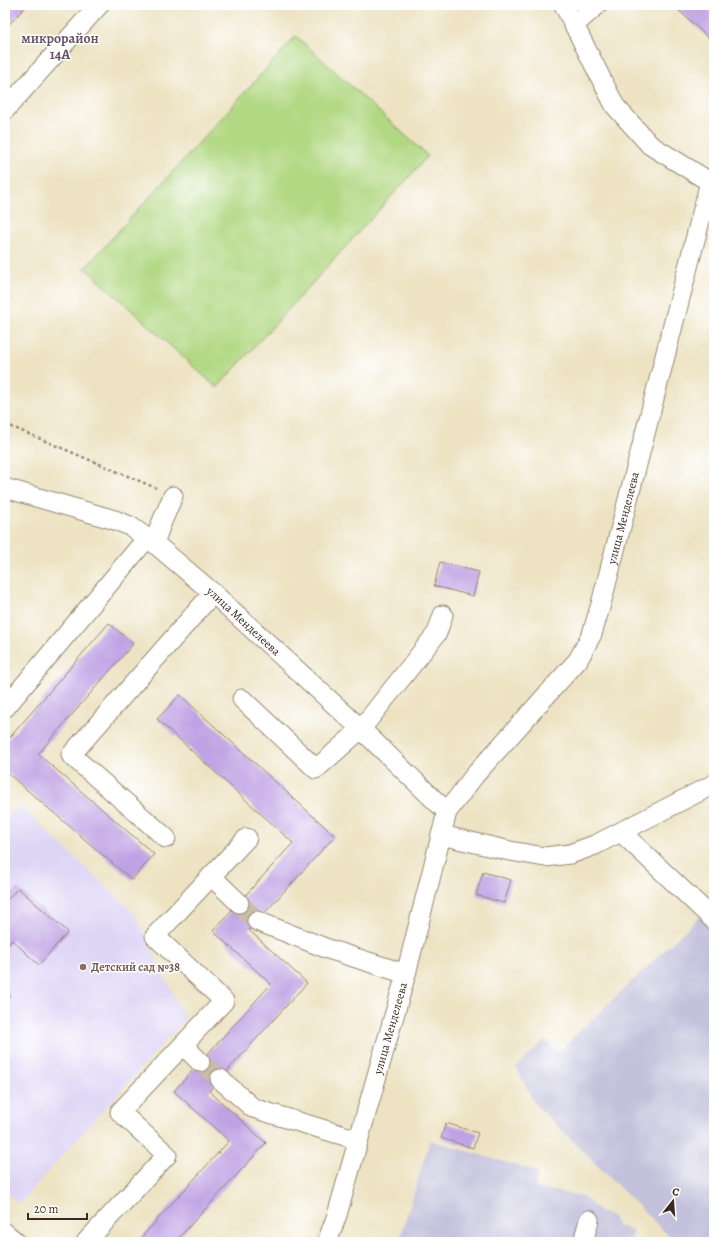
<svg xmlns="http://www.w3.org/2000/svg" width="719" height="1247" font-family="Alegreya,serif">
	<style>
		.built { fill: #ded5f5 }
		.industrial { fill: #c3c1db }
		.green { fill: #b1d882; stroke: #768150 }
		.building { fill: #bfa2e4 }
		.lines { fill: none; stroke-linecap: round; stroke-linejoin: round }
		.minor-tunnel { stroke: #c9bea2; stroke-width: 19; stroke-dasharray: 19 10; stroke-linecap: butt }
		.minor-casing { stroke: #948670; stroke-width: 21 }
		.path { stroke: #948670; stroke-width: 2.5; stroke-dasharray: 3 3; stroke-linecap: butt }
		.minor { stroke: #fff; stroke-width: 19 }
		.education-dot { fill: #8d6e63; stroke: #fff; stroke-width: 1.5 }
		.labels { text-anchor: middle; stroke-width: 3; stroke-linejoin: round; paint-order: stroke }
		.street-label { font-size: 12px; fill: #3b2a1e; stroke: #fff }
		.education-label { font-size: 12px; font-weight: bold; fill: #785e54; stroke: #fff; text-anchor: start }
		.quarter-label { font-size: 14px; font-weight: bold; fill: #695463; stroke: #fff }
	</style>
	<rect width="100%" height="100%" fill="#fff"/>
	<filter id="ink" filterUnits="userSpaceOnUse"><feTurbulence type="fractalNoise" baseFrequency=".025" numOctaves="2"/><feDisplacementMap in="SourceGraphic" scale="8" xChannelSelector="R" yChannelSelector="G"/><feConvolveMatrix kernelMatrix="1 2 1 2 8 2 1 2 1" color-interpolation-filters="sRGB"/></filter>
	<filter id="wash" filterUnits="userSpaceOnUse"><feTurbulence type="fractalNoise" baseFrequency=".012" numOctaves="4" result="noise"/><feDisplacementMap in="SourceGraphic" scale="16" xChannelSelector="R" yChannelSelector="G"/><feGaussianBlur stdDeviation="0.9" result="paint"/><feColorMatrix in="noise" values="0 0 0 0 0 0 0 0 0 0 0 0 0 0 0 0 0 1.4 0 .05"/><feComposite in="paint" operator="in"/></filter>
	<g filter="url(#wash)">
		<rect width="100%" height="100%" fill="#ede3c3"/>
		<path class="built" d="M19,805L136,915L185,1019L19,1204L5,1191V821Z"/>
		<path class="industrial" d="M714,903V1242H675L535,1104L516,1068L544,1040L559,1051Z
			M430,1140L538,1172L535,1188L583,1196L600,1212L613,1217L617,1225L633,1231L630,1242H399Z"/>
		<path class="green" d="M296,36L428,156L217,388L85,268Z"/>
		<g id="blocks">
			<path class="building" d="M5,5H27L5,29Z
				M673,5H714V43Z
				M440,562L479,572L473,596L434,586Z
				M109,623L133,644L38,754L154,854L132,880L5,771V743Z
				M180,695L335,836L249,930L307,983L209,1091L266,1143L175,1242H137L229,1141L174,1091L271,984L213,931L293,843L157,719Z
				M483,872L511,880L504,903L476,895Z
				M18,888L68,932L39,965L12,940L5,948V902Z
				M5,991L10,996L5,1001Z
				M446,1123L478,1133L473,1148L441,1138Z"/>
		</g>
	</g>
	<g filter="url(#ink)">
		<use href="#blocks" fill-opacity="0" stroke="#948670" stroke-width="1"/>
		<g class="lines">
			<path class="minor-tunnel" d="M239,903L257,921
				M200,1062L220,1079"/>
			<g class="minor-casing">
				<g id="minor">
					<path d="M564,5L615,106L650,145L710,182"/>
					<path d="M574,25L597,5"/>
					<path d="M5,110L99,5"/>
					<path id="s1" d="M5,488L115,520L130,526L154,543L213,593L361,729L447,812"/>
					<path d="M154,543L161,524L173,496"/>
					<path d="M242,699L316,769L361,729L437,633L443,615"/>
					<path d="M5,708L147,538"/>
					<path d="M621,832L714,920"/>
					<path d="M441,835L510,851L545,857L570,854L595,845L714,784"/>
					<path d="M166,838L71,755L213,593"/>
					<path d="M211,876L239,903"/>
					<path d="M257,921L328,949L406,974"/>
					<path d="M183,1045L200,1062"/>
					<path d="M220,1079L253,1108L358,1140"/>
					<path d="M5,1233L16,1242"/>
					<path d="M86,1242L167,1155L120,1112L224,1001L155,936L247,838"/>
					<path id="s2" d="M327,1242L337,1215L406,974L447,812L474,776L578,660L592,634L601,604L710,182L714,180"/>
					<path d="M583,1242L589,1220"/>
				</g>
			</g>
			<path class="path" d="M5,424L156,488"/>
			<use href="#minor" class="minor"/>
		</g>
	</g>
	<circle class="education-dot" cx="83" cy="967" r="4"/>
	<g class="labels">
		<g class="street-label">
			<text dy="4" stroke="none"><textPath href="#s2" startOffset="797">улица Менделеева</textPath></text>
			<text dy="4" stroke="none"><textPath href="#s1" startOffset="279">улица Менделеева</textPath></text>
			<text dy="4" stroke="none"><textPath href="#s2" startOffset="223">улица Менделеева</textPath></text>
		</g>
		<g class="education-label">
			<text x="91" y="971">Детский сад №38</text>
		</g>
		<g class="quarter-label">
			<text x="60" y="43">микрорайон<tspan x="60" dy="16">14А</tspan></text>
		</g>
	</g>
	<rect width="719" height="1247" fill="none" stroke="#fff" stroke-width="20"/>
	<g transform="translate(673 1201) rotate(17)" stroke="#ffffff" stroke-width="3" paint-order="stroke">
	<path d="M0-3L7 15L0 10L-7 15Z" fill="#3b2a1e"/>
	<text y="-6" font-size="11" font-weight="bold" text-anchor="middle" fill="#3b2a1e">С</text>
	</g>
	<path d="M28 1213v6h59v-6" fill="none" stroke="#3b2a1e" stroke-width="2"/>
	<text x="34" y="1213" font-size="12" fill="#3b2a1e" stroke="#ffffff" stroke-width="3" paint-order="stroke">20 m</text>
</svg>
